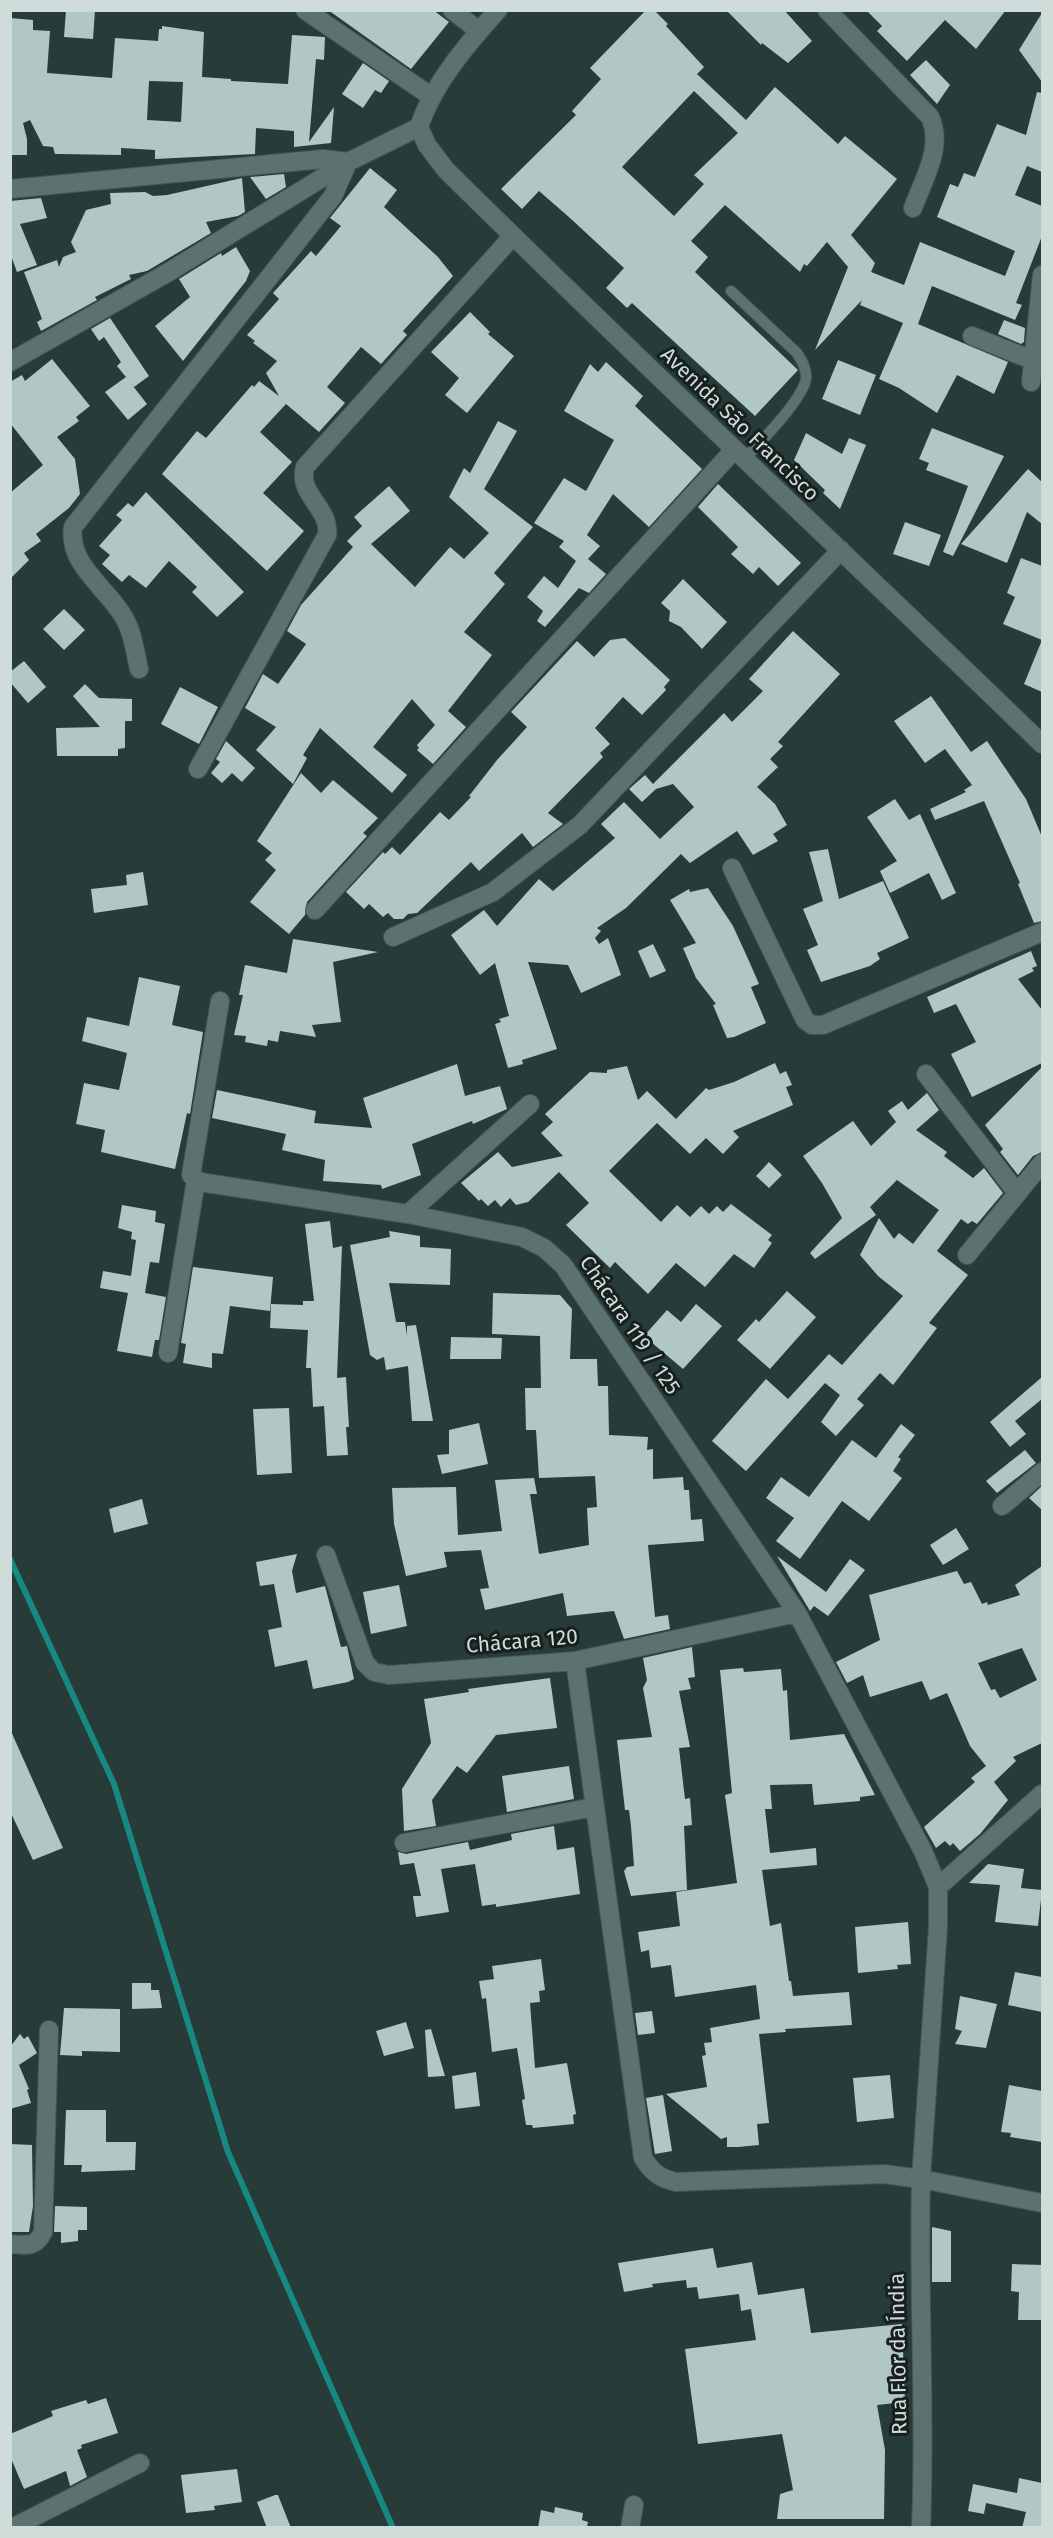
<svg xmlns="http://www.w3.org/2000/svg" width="1053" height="2538" font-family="'Fira Sans',sans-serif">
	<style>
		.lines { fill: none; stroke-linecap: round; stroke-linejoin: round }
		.stream { stroke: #178981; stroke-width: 6 }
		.building { fill: #b0c7c4; fill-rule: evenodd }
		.service-casing { stroke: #455654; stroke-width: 12 }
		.minor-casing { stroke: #455654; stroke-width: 20 }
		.tertiary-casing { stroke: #455654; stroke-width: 20 }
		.service { stroke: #5c726f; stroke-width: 10 }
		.minor { stroke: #5c726f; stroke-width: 18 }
		.tertiary { stroke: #5c726f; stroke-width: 18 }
		.labels { text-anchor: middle; stroke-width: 6; stroke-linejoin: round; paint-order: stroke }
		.street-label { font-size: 21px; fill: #d0dcda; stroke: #17201f }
	</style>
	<rect width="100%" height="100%" fill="#273b39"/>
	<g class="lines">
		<path class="stream" d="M10,1559L114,1784L228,2152L393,2528"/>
	</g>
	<path class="building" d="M66,10H95L93,39L64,37Z
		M328,10H433L449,22L411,69Z
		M646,10H654L668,24L666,26L704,67L697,74L746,120L775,87L838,144L845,136L897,179L851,235L875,263L871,272L904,285L920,242L1005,276L1015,251L937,217L950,184L958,187L964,173L975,177L997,124L1026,135L1037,92L1042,93V172L1027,166L1015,195L1042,206V236L1016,303L1022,305L1015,320L932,286L918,324L1008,362L994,394L957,375L937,413L899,388L879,379L903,323L860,305L862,300L815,350L848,267L827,242L807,266L804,264L800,272L725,205L691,241L708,257L695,272L798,370L755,416L632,303L627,308L606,288L624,268L570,218L539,191L522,209L501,189L576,115L572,111L601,79L590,68ZM694,91L738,133L694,175L704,184L674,216L622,167Z
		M726,10H784L812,41L788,63L762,43L761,45Z
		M866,10H1006L976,49L945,20L907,61L877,31L882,26Z
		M1042,13V82L1019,50Z
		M10,18L33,20V30L50,31L47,73L112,78L115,38L158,41L159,29H162V26L204,32L202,77L231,79V81L288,84L292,35L325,37L324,60L316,59L309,142L334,107L331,143L294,147V131L256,128L255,154L155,159V150L121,148V155L60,154H55L53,147L43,146L30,120L23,123L27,139V155H10ZM149,81L183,82L181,122L147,120Z
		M926,60L950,85L937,104L910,75Z
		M363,63L389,81L381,93L375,90L363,108L342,94Z
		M370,168L397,190L384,207L438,257L453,276L403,331L407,335L381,364L361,347L327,387L345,403L319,432L286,404L260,432L292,462L263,493L304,531L267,571L162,474L197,431L206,438L252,385L254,387L259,381L279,396L266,373L277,361L253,343L255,341L247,335L279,299L273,293L311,251L316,256L341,226L330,218Z
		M284,174L286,187L266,199L250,177Z
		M242,178L245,212L238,216L206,222L211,233L147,271L129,275L131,279L95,297L97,300L41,331L37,322L42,319L24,272L57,260L59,267L63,257L76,252L71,242L86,210L111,204L110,193L145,192L153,196L167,195Z
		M41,198L47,218L20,224L37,265L17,272L10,253V201Z
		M236,247L250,271L246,281L183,361L155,326L190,297L179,279L221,253L222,256Z
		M470,312L490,332L488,334L514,356L467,413L445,395L459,378L431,352Z
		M110,318L149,376L134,387L117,366L121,362L104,337L99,341L91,329Z
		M1004,320L1025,328L1024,342L1021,344L998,334Z
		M52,359L90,406L76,417L79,421L57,437L75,459L80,494L69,508L36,534L41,541L24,553L29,560L10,579V493L43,465L10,423V382L22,375L25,381Z
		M838,360L876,375L860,415L822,399Z
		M606,362L643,396L635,406L702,469L649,527L613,494L587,535L600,546L588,559L606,574L589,593L579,588L545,627L537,621L543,611L527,597L544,576L558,588L576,561L559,547L564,541L534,523L564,478L586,491L614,440L564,411L590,364L598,372Z
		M126,377L147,404L128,420L105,392Z
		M498,421L517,431L484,489L533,527L494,573L505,584L464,632L492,655L448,711L466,727L433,764L417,750L419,748L417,745L435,725L412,699L373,747L407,775L392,793L320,728L303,755L307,758L293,784L256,750L276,727L245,708L263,674L278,684L306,644L287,631L301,605L353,547L347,541L362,526L354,517L389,486L410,511L371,544L415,587L450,547L464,559L489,533L449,497L464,468L470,473Z
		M932,428L1004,456L953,556L943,552L968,486L926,470L929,463L919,459Z
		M806,433L842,454L849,438L866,445L840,509L823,493L825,490L794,460Z
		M1028,469L1042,482V524L1027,512L1007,563L961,544Z
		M718,484L801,563L778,586L759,567L753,574L731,554L738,547L698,507Z
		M146,492L244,592L217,617L192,592L197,587L169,561L146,588L129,575L122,582L102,564L110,555L99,546L122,520L116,515L128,503L133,507Z
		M905,522L941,535L929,566L893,554Z
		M1021,558L1042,566V692L1024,684L1042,640L1003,624L1015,597L1007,593Z
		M683,579L727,622L702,649L681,627L669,621L670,611L661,603Z
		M64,609L85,630L64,650L43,629Z
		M793,631L840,674L778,742L783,746L770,759L778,767L757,787L775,804L787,825L773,834L778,841L753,855L737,831L690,863L681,854L626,908L597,928L601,931L595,938L599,944L608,938L621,975L581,993L568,965L528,962L557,1049L522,1060L523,1064L508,1068L495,1024L501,1022L499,1019L509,1016L495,963L480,975L451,935L484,910L497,926L539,879L553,891L615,838L601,824L624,802L660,839L694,807L673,784L656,789L642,802L629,789L645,775L653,784L724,713L732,722L763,691L749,679Z
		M625,638L670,680L664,687L666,690L642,715L623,697L595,728L610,744L600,753L603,757L548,813L563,824L533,847L522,833L479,871L471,862L417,913L408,914L403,919H394L388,913L383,917L369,904L364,909L346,892L383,852L385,854L392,847L400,855L440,812L449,820L471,797L469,796L497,760L527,727L511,712L577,641L594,657L610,640Z
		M24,661L46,687L28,703L10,682V672Z
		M85,684L99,698L132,699V721H125V748L118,749V756H57L56,728L100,727L73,696Z
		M180,687L218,707L199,744L161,724Z
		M931,696L971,752L987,741L1026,799L1042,837V921L1034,923L1018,884L1020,883L984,801L935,820L930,809L966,792L964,790L972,785L945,749L925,763L894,721Z
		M226,741L255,768L242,782L232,773L222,783L211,773L220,762L216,759Z
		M301,773L321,793L333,780L378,818L363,833L367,836L307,902L305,915L289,934L250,902L276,870L265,860L272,853L257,841Z
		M895,799L909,820L920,814L956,893L942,900L929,873L890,893L880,871L897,861L867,817Z
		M828,849L839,899L883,881L909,938L877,953L880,959L870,966L821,982L807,950L818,945L803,909L823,901L809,852Z
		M143,872L148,905L94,913L91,889L127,885L126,875Z
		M708,888L733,926L749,961L759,984L751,987L766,1023L734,1037L727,1038L713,1005L716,1004L696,978L683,948L696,943L670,900L689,889L690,892Z
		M293,939L378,952L333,962L341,1022L312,1025L316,1037L280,1031L278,1042L268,1040L267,1046L245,1042L246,1036L234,1035L243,995H239L245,965L287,973Z
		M653,944L666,971L650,978L638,951Z
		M1031,951L1037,966L1032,968L1034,971L1018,979L1042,1010V1063L972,1097L951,1054L976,1042L956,1004L934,1013L927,997Z
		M139,977L180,986L172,1025L203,1032L190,1114L187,1113L175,1169L101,1152L105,1130L76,1124L84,1083L119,1090L127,1053L82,1041L87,1017L129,1026Z
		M775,1063L780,1074L786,1071L792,1085L786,1087L793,1105L733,1131L739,1137L723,1154L706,1138L690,1154L657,1123L609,1171L661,1222L677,1205L690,1217L701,1206L709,1214L717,1206L723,1212L731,1204L772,1235L768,1240L772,1243L754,1268L734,1254L705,1287L676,1263L648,1294L615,1262L610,1268L566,1225L589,1203L559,1172L528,1202L516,1205L510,1198L501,1207L495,1200L488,1206L481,1199L479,1201L461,1183L498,1152L512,1167L563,1156L541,1133L553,1122L545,1114L590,1072L607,1073V1070L627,1066L638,1100L647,1091L676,1119L706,1088L709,1090L734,1082Z
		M457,1064L465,1096L500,1086L507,1109L473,1124L472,1121L412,1144L421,1175L382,1189L381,1185L323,1181L325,1160L282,1150L286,1134L212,1118L217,1090L316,1111L314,1123L372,1128L363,1098Z
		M1042,1067V1152L1033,1156L1018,1175L1000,1152L1003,1149L985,1125Z
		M927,1093L939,1110L916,1130L947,1152L944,1156L973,1178L984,1168L1003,1193L977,1224L972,1221L968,1224L961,1219L937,1251L968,1275L929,1323L937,1328L893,1385L880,1373L857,1399L864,1405L836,1436L821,1422L840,1395L825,1383L746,1471L712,1441L766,1379L788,1399L829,1354L842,1365L903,1296L878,1276L860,1255L879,1218L894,1239L899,1233L913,1244L939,1210L897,1180L870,1207L876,1215L815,1259L810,1253L842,1218L822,1183L803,1156L853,1121L871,1146L896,1122L888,1111L902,1101L908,1110Z
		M769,1162L782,1175L769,1188L756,1176Z
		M122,1205L156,1211L155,1222L165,1224L159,1263L150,1262L145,1293L166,1297L159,1340H155L152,1357L117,1351L128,1293L100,1288L103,1271L131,1276L136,1240L131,1239L132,1232L118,1228Z
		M330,1221L333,1248L342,1246L337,1378L346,1377L349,1427H346L348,1455L327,1456L324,1406L313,1407L311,1368H306L308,1330L270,1328L271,1304L303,1305V1301H314L305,1224Z
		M389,1231L420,1236V1247L451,1249L450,1285L389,1283L396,1322H405L407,1336V1326L416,1325L433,1421H412L408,1366L386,1370L384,1357L377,1360L370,1355L350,1245L390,1237Z
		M193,1267L273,1277L270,1311L230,1306L223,1354L212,1353V1368L183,1363L186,1344L181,1343Z
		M787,1291L816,1317L770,1369L737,1340L756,1319L759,1322Z
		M493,1293L560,1295L572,1309L570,1359H597L598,1386H608L609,1435L648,1437L647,1450L653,1449V1479L683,1477L684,1490H689L691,1520L702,1519L704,1541L648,1545L655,1617L668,1615L670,1629L624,1639L614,1611L567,1616L563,1593L485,1610L480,1589L489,1588L481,1550L444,1552L447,1567L406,1576L394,1524L392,1488L456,1487L458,1535L502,1531L495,1480L534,1478L537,1494H530L539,1554L589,1545L587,1508L597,1507L595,1476L539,1478L536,1430H526L525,1388H541L540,1336L492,1334Z
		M696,1304L722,1326L683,1369L644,1336L667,1310L681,1322Z
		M451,1337L502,1338L501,1359H450Z
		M1042,1377V1399L1015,1421L1026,1434L1010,1447L990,1422Z
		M289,1408L292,1473L257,1475L253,1409Z
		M479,1423L488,1464L442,1474L437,1455L449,1454V1430Z
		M901,1424L915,1435L898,1457L901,1459L893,1471L902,1478L869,1521L842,1501L800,1559L776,1541L794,1518L766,1498L781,1477L809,1497L852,1440L876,1458Z
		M1025,1450L1036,1463L997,1493L986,1481Z
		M1042,1486V1510L1029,1498Z
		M142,1499L148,1524L114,1533L109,1509Z
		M956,1528L969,1549L943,1565L930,1545Z
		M297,1554L292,1571L296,1593L325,1586L341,1647L347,1646L354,1679L348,1682L313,1689L307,1660L275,1667L268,1630L282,1627L274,1584L260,1586L256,1562Z
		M777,1556L826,1592L850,1559L865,1570L828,1616L814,1606L810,1611Z
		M1042,1566V1743L1013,1757L1016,1761L994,1782L1008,1800L980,1834L960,1851L953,1843L950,1846L945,1841L936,1848L924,1827L975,1782L971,1778L986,1766L970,1746L947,1693L930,1700L922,1681L870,1697L863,1675L847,1683L836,1662L880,1640L869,1595L957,1571L964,1584L971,1582L982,1604L987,1602L988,1605L1020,1595L1015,1585ZM1022,1648L1037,1680L1000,1698L995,1689L991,1690L978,1663Z
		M399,1585L407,1626L371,1634L363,1592Z
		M692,1647L695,1677L688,1678L691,1689L679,1691L690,1747L679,1748L685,1799L690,1798L692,1825L684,1826L687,1890L631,1896L624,1871L627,1867L634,1866L631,1826L629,1810H625L617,1740L652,1737L643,1688L647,1680L643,1658Z
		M743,1668L744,1672L781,1669L783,1691L787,1690L790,1740L844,1734L875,1795L860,1797V1801L814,1805L812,1784L770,1785L772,1809H765L770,1853L816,1848L817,1865L762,1870L770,1926L781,1923L789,1981H791L793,1996L849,1992L852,2025L785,2029L786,2032L759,2034L769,2123L757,2124L759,2145L738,2147H727V2137L721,2139L666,2094L707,2087L702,2056L706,2055L704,2043L712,2042L710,2028L760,2019L756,1985L675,1997L671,1965L651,1968L649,1950L641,1952L638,1932L680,1926L676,1892L737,1883L725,1795L732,1793L720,1670Z
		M550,1678L557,1728L496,1735L467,1773L457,1766L432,1800L436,1826L404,1831L402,1789L431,1743L424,1699L469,1692L468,1689Z
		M10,1729L63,1848L33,1860L10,1811Z
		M569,1766L574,1799L507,1812L502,1776Z
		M554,1826L557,1850L574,1847L580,1894L496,1907V1904L482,1906L475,1864L441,1869L449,1912L416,1917L413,1896H421L414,1863L400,1865L398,1852L406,1854L468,1842L470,1850L512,1840L511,1834Z
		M988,1864L1024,1869L1021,1888L1042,1890L1038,1926L995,1922L1000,1885L969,1883Z
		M908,1922L911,1964L897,1965L898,1969L858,1973L855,1927Z
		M541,1959L545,1990L539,1991L540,2002L530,2003L535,2068L567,2063L576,2114L573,2115L574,2124L533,2128L532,2125H526L525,2119L522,2100L525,2099L517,2048L492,2052L486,1998L482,1999L479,1981L494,1979L492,1966Z
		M1015,1972L1042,1977V2012L1008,2005Z
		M132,1983H151V1990H159L162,2008L132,2009Z
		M960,1996L997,2004L986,2048L955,2044L962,2031L955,2029Z
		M64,2008L120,2009V2052L82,2051V2056L60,2055Z
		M652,2011L655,2033L638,2035L635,2013Z
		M406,2022L414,2048L384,2056L376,2031Z
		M431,2029L445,2076L428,2077L425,2030Z
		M20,2034L24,2039L28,2036L37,2053L19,2065L29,2089L27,2090L31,2103L10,2109V2047Z
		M476,2072L480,2106L455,2109L452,2076Z
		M890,2075L894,2118L857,2122L853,2078Z
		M1009,2085L1042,2091V2142L1010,2137L1011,2133L1001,2132Z
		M663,2095L672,2151L655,2154L646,2098Z
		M66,2110H106V2142H136L135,2170L81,2172L82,2165H64Z
		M10,2144L32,2145L33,2206L29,2232H10Z
		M55,2206L87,2207V2230H78V2241L61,2243V2232H54Z
		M932,2227L951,2231V2282H932Z
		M713,2248L717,2268L752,2262L758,2295L804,2288L811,2333L902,2324L905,2402L877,2405L885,2450L884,2519H777L780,2494L793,2490L782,2434L698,2444L685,2349L756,2340L751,2309L741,2311L739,2294L699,2299L697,2287L687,2288L686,2280L652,2284L653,2287L624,2292L618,2263Z
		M1012,2264L1042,2265L1041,2320H1018L1019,2292L1011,2291Z
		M106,2398L118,2433L81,2445L82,2448L77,2450L87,2477L70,2486L66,2471L24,2489L10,2456V2434L53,2416L51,2411L86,2400L88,2404Z
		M237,2469L242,2502L214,2506L215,2510L186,2513L181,2475Z
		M1019,2478L1042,2483V2528H1022L1026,2512L986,2503L984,2514L968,2511L973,2484L1017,2493Z
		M275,2495H278L291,2528H267L257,2502Z
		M555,2507L583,2513L582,2520L588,2522L587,2528H538L541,2510L554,2513Z"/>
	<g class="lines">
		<g class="service-casing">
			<path id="service" d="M731,291L797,353C802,361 807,369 806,379C802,400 759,444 743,460"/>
		</g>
		<g class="minor-casing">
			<path id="minor" d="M305,10L432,97
				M452,10L479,31
				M827,10L930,117C944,147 923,180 913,208
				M10,189L323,159L348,162L333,196L73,527C67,569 115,591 129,628C134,641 136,656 139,669
				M972,336L1032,360
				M10,362L167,273L348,162L419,127
				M1031,382L1042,275
				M198,769L327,535C331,508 297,495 305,467L513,236
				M732,868L805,1020L812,1025H823L1042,932
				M315,910L733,451
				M393,937L493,892L580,825L841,550
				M220,1001L191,1175L196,1180L206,1183L408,1214L522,1237L544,1248L563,1265L797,1613L923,1851L938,1887V1927L921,2179L884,2174L676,2182C659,2178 652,2172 643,2158L575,1661
				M926,1074L1017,1193
				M408,1214L530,1104
				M967,1255L1042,1163
				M168,1353L196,1180
				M1002,1506L1042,1472
				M326,1555L365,1663L374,1672L389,1675L575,1661L797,1613
				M404,1843L594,1807
				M938,1887L1042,1794
				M10,2244C26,2245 36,2248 43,2232L49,2030
				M12,2528L140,2463
				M630,2528L634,2505"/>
		</g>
		<g class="tertiary-casing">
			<path id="tertiary" d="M498,10C468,43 433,84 419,127L427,145L446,170C642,364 844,552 1042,744
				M921,2528C926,2412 918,2295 921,2179L1042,2203"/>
		</g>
		<use href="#service" class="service"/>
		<use href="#minor" class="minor"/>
		<use href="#tertiary" class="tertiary"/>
	</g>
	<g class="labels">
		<g class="street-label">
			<text transform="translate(740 424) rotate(44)" y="7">Avenida São Francisco</text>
			<text transform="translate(630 1325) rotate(56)" y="7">Chácara 119 / 125</text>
			<text transform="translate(522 1641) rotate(-5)" y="7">Chácara 120</text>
			<text transform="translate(898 2354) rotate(-91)" y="7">Rua Flor da Índia</text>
		</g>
	</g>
	<rect width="1053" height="2538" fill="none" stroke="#d0dcda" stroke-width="24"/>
</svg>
